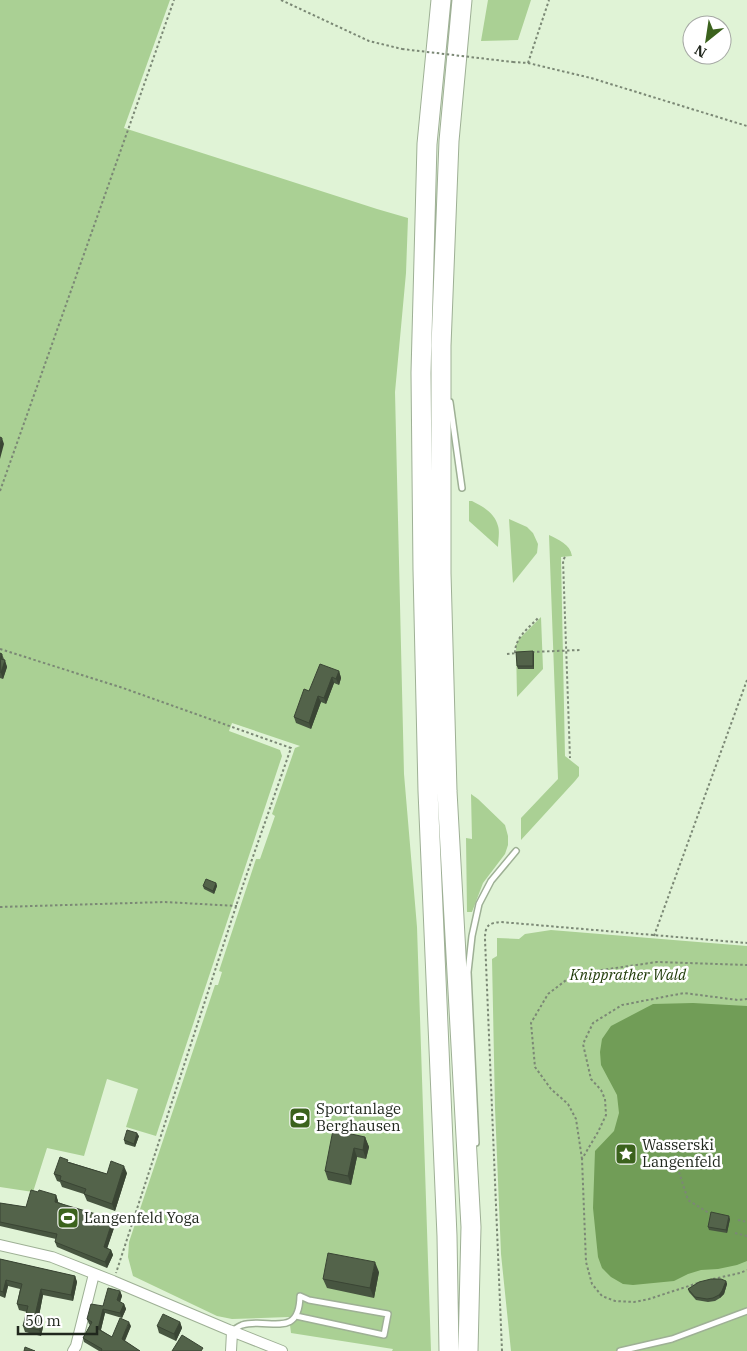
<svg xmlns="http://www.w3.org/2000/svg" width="747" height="1351" font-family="'IBM Plex Serif',serif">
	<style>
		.green { fill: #aad094 }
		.water { fill: #719d57 }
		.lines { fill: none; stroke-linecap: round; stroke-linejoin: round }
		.lane-casing { stroke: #9eb095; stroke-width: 8 }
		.street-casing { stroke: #9eb095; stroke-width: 12 }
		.highway-casing { stroke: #9eb095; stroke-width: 21 }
		.path { stroke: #7b8875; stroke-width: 2; stroke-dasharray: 2.5 2.5; stroke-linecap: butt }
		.lane { stroke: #fff; stroke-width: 5 }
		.street { stroke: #fff; stroke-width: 10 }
		.highway { stroke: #fff; stroke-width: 19 }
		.path-bridge { stroke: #7b8875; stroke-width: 2; stroke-dasharray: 2.5 2.5; stroke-linecap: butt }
		.wall { fill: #475540 }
		.shaded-wall { fill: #3a4534 }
		.building { fill: #53634a; stroke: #3a4534 }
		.labels { text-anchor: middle; stroke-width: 5; stroke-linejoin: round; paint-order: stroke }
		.park-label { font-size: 15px; font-style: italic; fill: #1c3804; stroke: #fff }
		.poi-label { font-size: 15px; fill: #20271d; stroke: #fff; text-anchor: start }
	</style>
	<rect width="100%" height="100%" fill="#e0f3d6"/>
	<path class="green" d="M0,0H170L124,128L377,209L408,218L406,273L395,392L404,774L417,927L431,1351H392L393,1349L291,1333L289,1317L232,1319L217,1316L133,1276L128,1257L129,1242L215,985H218L222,972L219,971L256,859H260L275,816L272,814L295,748L300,746L232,723L229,731L280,750L282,756L156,1136L126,1127L138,1089L107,1079L84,1156L47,1148L33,1192L0,1187Z
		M488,0H531L518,40L481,41Z
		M469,501H472C482,506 495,513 498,526C500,532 498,541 498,547L469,521Z
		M509,519L527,527L533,533L538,544L537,553L513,583Z
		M549,535C559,540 570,544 572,556L561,557L565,756L579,767V776L575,781L521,840V818L558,779Z
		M541,617L543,669L517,697L516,645L519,639Z
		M471,794L478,799L505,825L508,836V845L505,854L483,883L472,912H467L466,838L472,839Z
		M551,930L747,946V1351H511L501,1254L495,1108L492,959L497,956V938L519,939L525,934Z"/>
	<path class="water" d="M693,1003L747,1006V1261L737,1265L718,1269L701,1270L688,1274L674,1281L633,1285L623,1284L611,1277L602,1268L598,1257L593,1208L595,1151L614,1131L619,1113L617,1095L601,1065L600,1052L602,1039L611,1026L653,1004Z"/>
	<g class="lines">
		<g class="lane-casing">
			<path id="lane" d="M450,402L462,488
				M476,1143L468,972L472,936L479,904L491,881L516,851
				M232,1331C235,1329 239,1326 242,1325C268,1317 299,1340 300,1296L309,1300L388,1314L384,1335L296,1316
				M620,1351L672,1339L747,1311"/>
		</g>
		<g class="street-casing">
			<path id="street" d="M0,1245L52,1257L113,1281L229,1330L282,1351
				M73,1351L76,1346L94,1274
				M231,1351L232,1332"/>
		</g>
		<g class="highway-casing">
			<path id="highway" d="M441,0L427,144L421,373L423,570L428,791L447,1236L449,1351
				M462,0L449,141L441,346V573L447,791L471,1227L468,1351"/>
		</g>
		<path class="path" d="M281,0L369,41L402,49
			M513,62L528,63L591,78L747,126
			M528,63L549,0
			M0,491L174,0
			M565,557L563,560L570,758
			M0,649L123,688L291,748L242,888L116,1273
			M532,652L580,650
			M515,653C515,637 529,628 539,617
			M507,654L518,653
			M0,907L165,902L237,906
			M654,936L747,680
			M582,1159L576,1119L568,1104L551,1089L535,1067L531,1023L548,994L574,974L657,962L747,965
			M679,1172L688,1200L712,1215
			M738,1220L747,1222
			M735,1233L747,1236
			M713,1279L740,1273L747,1270
			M698,1283L649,1299L634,1302L615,1301L602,1296L592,1284L586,1262L582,1159L598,1132L606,1115L605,1099L601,1090L591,1079L583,1044L593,1023L622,1005L684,993L738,1000L747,999
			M502,1351L485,939C485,926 488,923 501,922L747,943"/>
		<use href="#lane" class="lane"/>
		<use href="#street" class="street"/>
		<use href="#highway" class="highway"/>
		<path class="path-bridge" d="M402,49L513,62"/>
	</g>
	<path class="wall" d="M533,651L534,654V669H518L517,666Z
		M0,653L2,654L7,667L3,679L0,678Z
		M339,671L341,678L339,685L334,683L326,704L321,702L311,729L296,723L294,717L309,691Z
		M216,883L217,886L214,894L204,889L203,886Z
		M139,1136L135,1147L125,1144L124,1140Z
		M365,1137L369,1147L366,1159L357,1157L351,1185L328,1180L325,1171Z
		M69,1162L107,1174L127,1173L115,1211L87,1201L84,1194L62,1187L60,1182L57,1181L54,1174Z
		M38,1192L56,1195L58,1201V1202L115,1225L107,1248L111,1250L113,1255L107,1268L57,1247L55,1242L56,1239L0,1226V1203L26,1207Z
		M730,1219L727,1233L709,1230L708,1227Z
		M0,1259L75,1276L77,1282L73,1301L43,1295L38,1321H41L43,1327L41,1336L25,1332L23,1326L27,1312L19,1310L17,1304L20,1289L8,1286L5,1298L0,1296Z
		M379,1272L374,1298L327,1288L323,1279Z
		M726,1281L727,1284L724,1294L720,1298L715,1301L708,1302L696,1300L689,1292L688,1289Z
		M120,1291L122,1296L120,1302L124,1304L126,1309L122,1318L105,1313L101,1330L112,1337L131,1326L125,1341L140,1351H99L84,1342L83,1338L90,1325L89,1324L87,1319Z
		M180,1322L182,1328L176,1341L159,1333L157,1326Z"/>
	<path class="shaded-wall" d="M2,438L4,444L0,459V445Z
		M533,651L534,654V669L533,666Z
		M5,660L7,667L3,679L1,673Z
		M339,671L341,678L339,685L336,679Z
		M332,677L334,683L326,704L324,698Z
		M318,696L321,702L311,729L309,723Z
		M216,883L217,886L214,894L213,891Z
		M137,1133L139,1136L135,1147L134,1144Z
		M365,1137L369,1147L366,1159L363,1150Z
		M354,1148L357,1157L351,1185L348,1176Z
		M124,1166L127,1173L115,1211L112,1204Z
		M56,1195L58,1201L56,1207L55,1202Z
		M729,1216L730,1219L727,1233L726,1230Z
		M113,1219L115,1225L106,1252L104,1247Z
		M111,1250L113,1255L107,1268L105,1262Z
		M375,1262L379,1272L374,1298L370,1288Z
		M75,1276L77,1282L73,1301L71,1295Z
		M6,1280L8,1286L5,1298L3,1292Z
		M726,1281L727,1284L724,1294L720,1298L719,1295Z
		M41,1289L43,1295L37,1326L34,1320Z
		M120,1291L122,1296L119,1305L117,1300Z
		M124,1304L126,1309L122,1318L120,1313Z
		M103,1309L105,1313L100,1333L98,1329Z
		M41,1321L43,1327L41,1336L39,1330Z
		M129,1322L131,1326L123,1344L122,1339Z
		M180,1322L182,1328L176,1341L174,1334Z"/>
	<path class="building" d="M0,437L2,438L0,445Z
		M533,651V666H517L516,652Z
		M0,653L2,654L1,659L5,660L1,673Z
		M320,664L339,671L336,679L332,677L324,698L318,696L309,723L294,717L304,689L309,691Z
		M206,879L216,883L213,891L203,886Z
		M127,1130L137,1133L134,1144L124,1140Z
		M333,1130L365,1137L363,1150L354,1148L348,1176L325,1171Z
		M60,1157L68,1160L67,1162L107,1174L111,1161L124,1166L112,1204L84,1194L86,1189L60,1180L61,1176L54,1174Z
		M31,1190L38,1192L39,1190L56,1195L55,1202L113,1219L104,1247L111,1250L105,1262L55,1242L57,1234L0,1222V1203L26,1207Z
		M711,1212L729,1216L726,1230L708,1227Z
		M328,1253L375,1262L370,1288L323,1279Z
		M0,1259L75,1276L71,1295L41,1289L34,1320L41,1321L39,1330L23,1326L28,1306L17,1304L22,1284L6,1280L3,1292L0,1291Z
		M711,1279H721L726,1281L722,1291L719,1295L713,1298L707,1299L695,1297L688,1289L699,1282Z
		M108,1288L120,1291L117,1300L124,1304L120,1313L103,1309L98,1329L112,1337L120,1318L129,1322L122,1339L140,1351H101L102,1349L83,1338L92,1322L87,1319L91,1304L103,1306Z
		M163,1314L180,1322L174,1334L157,1326Z
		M182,1335L203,1348L201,1351H172Z
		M25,1347L35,1351H24Z"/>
	<defs>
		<g id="stadium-square" transform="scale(1.125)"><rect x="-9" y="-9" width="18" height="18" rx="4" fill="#3b621d" stroke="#fff"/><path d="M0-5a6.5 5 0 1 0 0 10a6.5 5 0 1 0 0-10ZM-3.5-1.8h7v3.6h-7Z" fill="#fff"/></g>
		<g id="sight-square" transform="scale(1.125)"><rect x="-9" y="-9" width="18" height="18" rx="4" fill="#3b621d" stroke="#fff"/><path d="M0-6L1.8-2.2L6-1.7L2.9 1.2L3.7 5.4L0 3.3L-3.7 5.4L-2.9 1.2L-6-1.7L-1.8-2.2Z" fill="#fff"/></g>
	</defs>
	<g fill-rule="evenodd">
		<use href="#stadium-square" x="300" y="1118"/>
		<use href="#sight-square" x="626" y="1154"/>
		<use href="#stadium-square" x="68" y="1218"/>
	</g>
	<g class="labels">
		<g class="park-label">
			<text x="628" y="980">Knipprather Wald</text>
		</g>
		<g class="poi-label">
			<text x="316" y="1114">Sportanlage<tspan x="316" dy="17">Berghausen</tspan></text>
			<text x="642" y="1150">Wasserski<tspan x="642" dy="17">Langenfeld</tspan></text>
			<text x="84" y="1223">Langenfeld Yoga</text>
		</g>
	</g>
	<g transform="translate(707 40) rotate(210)"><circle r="24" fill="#ffffff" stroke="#a6a9a5"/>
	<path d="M0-4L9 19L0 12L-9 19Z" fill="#3b621d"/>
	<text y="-8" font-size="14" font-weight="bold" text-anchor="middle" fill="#20271d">N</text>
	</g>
	<path d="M18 1326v8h79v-8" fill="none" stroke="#20271d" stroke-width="2.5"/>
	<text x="25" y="1326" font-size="15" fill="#20271d" stroke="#ffffff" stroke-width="4" paint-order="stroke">50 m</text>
</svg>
